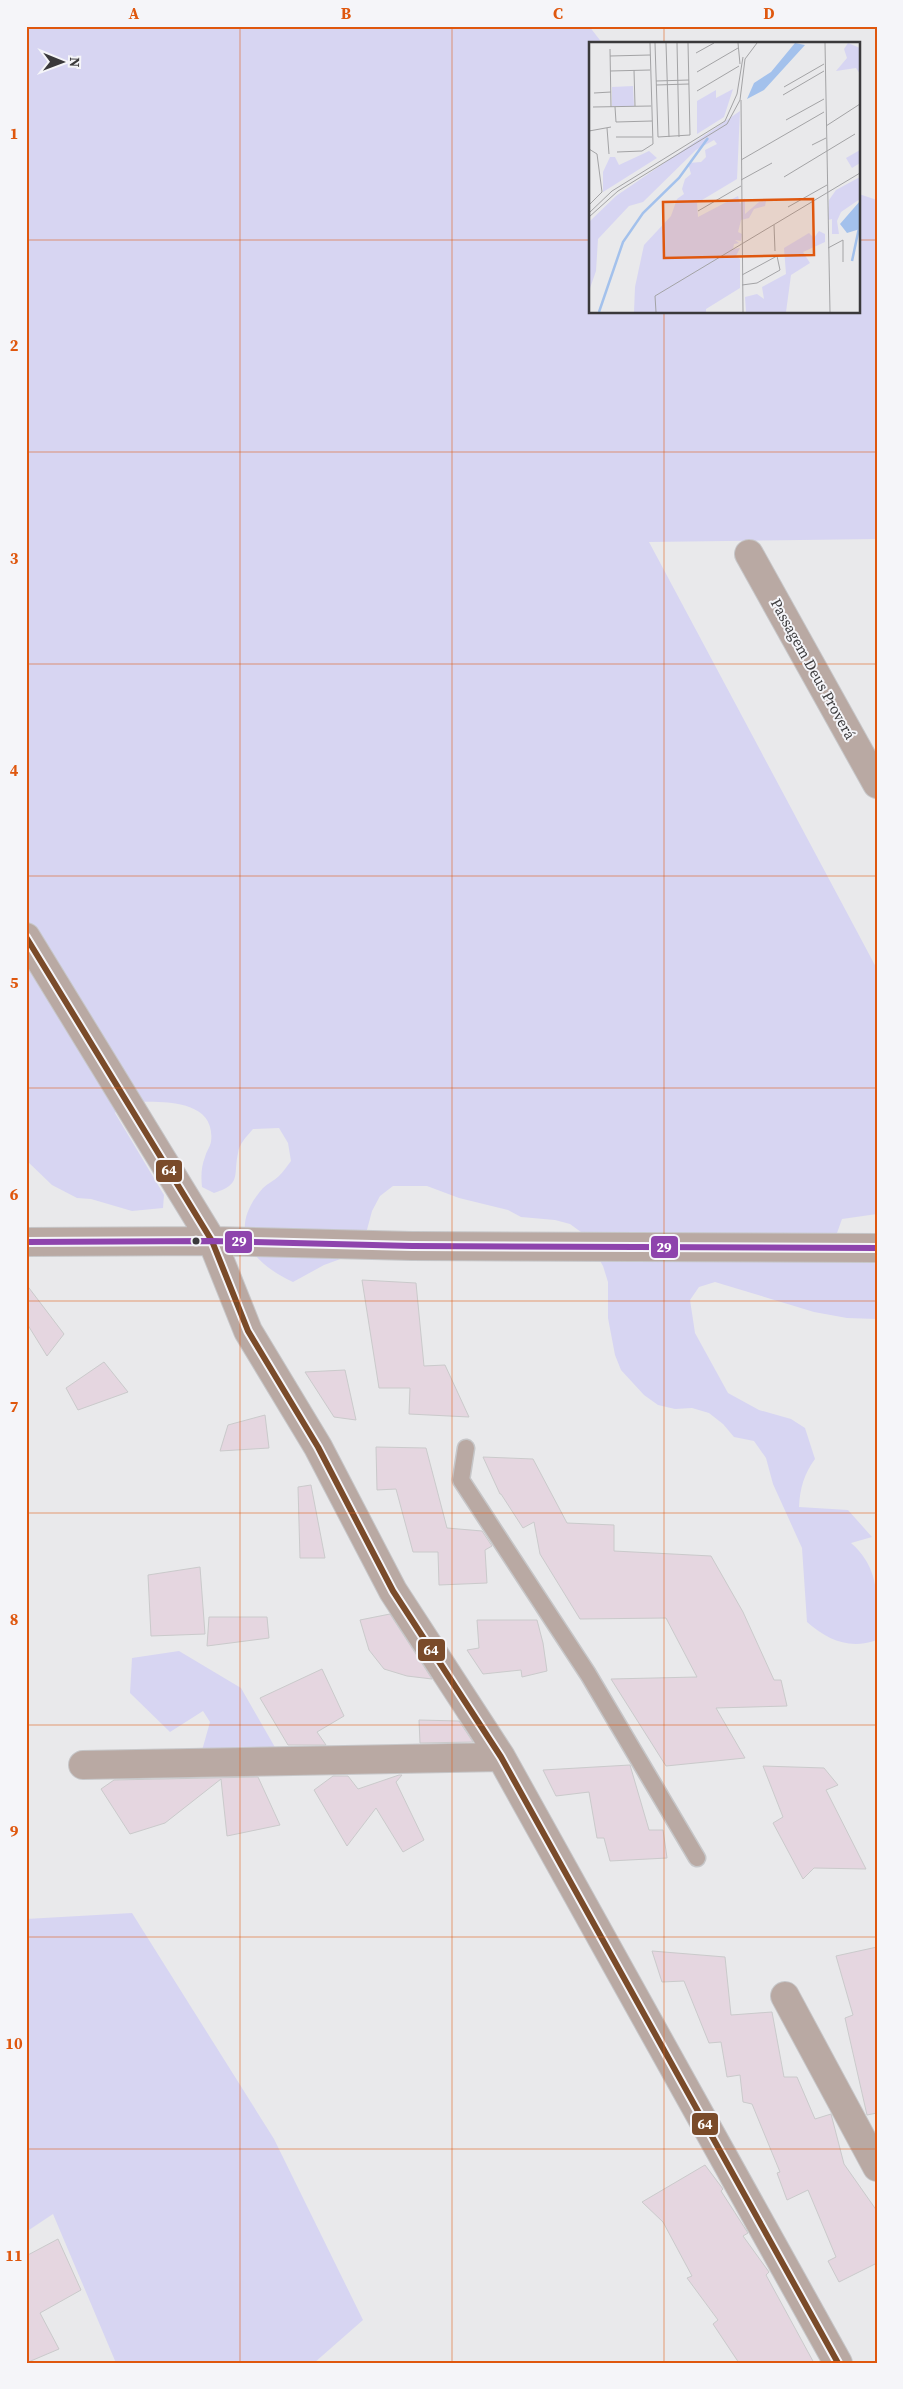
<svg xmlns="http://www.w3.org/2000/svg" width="903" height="2389" font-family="'Source Serif 4',serif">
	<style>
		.green { fill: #d7d5f2 }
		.building { fill: #e5d6e0; stroke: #cacacb }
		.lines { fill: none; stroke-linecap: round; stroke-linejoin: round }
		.lane-casing { stroke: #c6c6c8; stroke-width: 19 }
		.street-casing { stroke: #c6c6c8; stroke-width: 30 }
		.lane { stroke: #b9a9a3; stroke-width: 16 }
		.street { stroke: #b9a9a3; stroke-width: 28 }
		.bus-1-casing { stroke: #f5f5f9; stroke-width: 10 }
		.bus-2-casing { stroke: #f5f5f9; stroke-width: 10 }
		.bus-1 { stroke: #7a4b2a; stroke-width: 6 }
		.bus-2 { stroke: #8e44ad; stroke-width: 6 }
		.grid { fill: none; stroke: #df570e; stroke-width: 1; stroke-opacity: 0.55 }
		.bus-dot { fill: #3a393b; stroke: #f5f5f9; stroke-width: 2 }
		.labels { text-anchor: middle; stroke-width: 4; stroke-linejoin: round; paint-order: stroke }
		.street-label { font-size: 15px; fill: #3a393b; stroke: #f5f5f9 }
		.inset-river { fill: none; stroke: #a3c1ec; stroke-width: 2.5 }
		.inset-road { fill: none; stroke: #a3a3a5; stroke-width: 1 }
		.view { fill: #df570e; fill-opacity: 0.15; stroke: #df570e; stroke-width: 2.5 }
		.inset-edge { fill: none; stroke: #3a393b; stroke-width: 2.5 }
		.line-badge { stroke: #f5f5f9; stroke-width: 2 }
		.badge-label { font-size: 14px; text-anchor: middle; font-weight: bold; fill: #fff }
		.neatline { fill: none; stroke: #df570e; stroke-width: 2 }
		.grid-label { font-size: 16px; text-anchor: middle; font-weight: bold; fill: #df570e }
	</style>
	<rect width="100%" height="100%" fill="#e9e9eb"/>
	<path class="green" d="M26,26H589L603,44H590V312H859V194L877,200V539L649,542L877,969V1214L842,1219L837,1233L847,1245L877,1253V1319L847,1318L814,1312L715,1282L699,1287L690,1300L695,1333L728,1393L759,1410L791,1419L805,1428L815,1459C804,1474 800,1488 799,1507L848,1510L872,1537L851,1543C882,1570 877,1603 877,1640C849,1650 828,1640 807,1622L802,1548L773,1484L766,1458L754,1441L734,1437L723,1424L709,1413L692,1408L675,1409L658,1405L644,1395L621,1370L615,1355L608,1318V1282L603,1266L585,1235L570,1224L555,1220L521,1217L508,1210L459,1198L427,1186H393L380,1196L372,1211L364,1241L354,1254L324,1265L293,1282C250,1262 226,1230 263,1188C268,1183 274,1181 279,1176C283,1172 287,1166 291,1161L288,1143L279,1128L253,1129C247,1136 239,1144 238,1153C233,1176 242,1184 214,1193L202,1187C201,1177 201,1167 205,1157C206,1152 210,1147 211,1142C217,1095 153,1102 123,1102L115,1113L164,1195L163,1208L132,1211L91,1199L77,1198L52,1185L26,1160Z
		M179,1651L241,1688L280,1756L201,1754L210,1722L203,1711L170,1732L130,1693L132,1658Z
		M132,1913L274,2139L363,2320L314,2363H116L53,2214L26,2232V1919Z"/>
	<path class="building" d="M362,1280L416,1283L424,1366L445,1365L469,1417L409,1414L410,1388H379Z
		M26,1284L64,1334L47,1356L26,1322Z
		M104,1362L128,1392L78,1410L66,1388Z
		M345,1370L356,1420L334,1417L305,1372Z
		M265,1415L269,1448L220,1451L228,1425Z
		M376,1447L426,1448L447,1528L482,1531L492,1546L485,1550L487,1583L439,1585L438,1552H413L396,1489L377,1490Z
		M483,1457L533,1459L567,1523L614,1525V1551L711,1556L743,1612L774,1680H781L787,1706L716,1708L745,1758L666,1766L611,1679L697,1677L666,1618L580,1619L540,1554L534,1522L523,1528L501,1494H500Z
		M311,1485L325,1558H300L298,1487Z
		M200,1567L205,1634L151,1636L148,1575Z
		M390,1614L432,1679L407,1676L384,1669L369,1650L360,1620Z
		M209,1617H267L269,1638L207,1646Z
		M477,1620H537L543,1643L547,1671L522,1677L521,1670L483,1674L467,1650L479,1648Z
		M322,1669L344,1716L317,1732L326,1745H288L260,1698Z
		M419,1720L459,1721L473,1742L420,1743Z
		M630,1765L649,1830H663L667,1858L610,1861L604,1838H597L589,1792L556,1796L543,1770Z
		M763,1766L824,1768L838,1785L826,1790L866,1869L814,1868L803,1879L773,1823L783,1817Z
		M399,1775H402L396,1782L424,1840L403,1852L376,1808L347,1846L314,1790L333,1776H348L358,1789Z
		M258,1777L280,1825L227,1836L221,1779L165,1823L130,1834L101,1789L114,1780Z
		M877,1947V2113L867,2115L845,2018L853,2015L836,1956Z
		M652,1951L725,1957L731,2015L772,2012L784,2077H797L815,2119L831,2114L844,2164L877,2211V2263L839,2282L828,2261L836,2257L808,2190L787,2200L777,2173L780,2172L752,2104L743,2102L740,2075L727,2077L721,2042L709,2043L684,1981L662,1982Z
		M705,2165L723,2189L721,2191L748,2233L743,2236L769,2272L766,2275L814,2363H739L713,2324L718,2320L687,2278L692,2276L663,2222L642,2202Z
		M58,2239L81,2290L40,2313L59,2349L26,2363V2256Z"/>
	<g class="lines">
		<g class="lane-casing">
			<path id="lane" d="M466,1448L461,1480L588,1674L697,1858"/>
		</g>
		<g class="street-casing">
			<path id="street" d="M749,554L877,784
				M26,937L212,1241L248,1331L318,1447L393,1591L501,1757L838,2363
				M26,1242L212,1241L412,1246L877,1248
				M83,1765L501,1757
				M785,1996L877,2167"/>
		</g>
		<use href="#lane" class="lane"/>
		<use href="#street" class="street"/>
		<g class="bus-1-casing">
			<path id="bus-1" d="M26,937L212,1241L248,1331L318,1447L393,1591L501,1757L838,2363"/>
		</g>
		<g class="bus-2-casing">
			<path id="bus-2" d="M26,1242L212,1241L412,1246L877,1248"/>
		</g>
		<use href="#bus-1" class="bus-1"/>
		<use href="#bus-2" class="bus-2"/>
	</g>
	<path class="grid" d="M240,26V2363M452,26V2363M664,26V44M26,240H590M859,240H877M664,312V2363M26,452H877M26,664H877M26,876H877M26,1088H877M26,1301H877M26,1513H877M26,1725H877M26,1937H877M26,2149H877"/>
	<circle class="bus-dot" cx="196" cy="1241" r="4.5"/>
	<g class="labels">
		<g class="street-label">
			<text transform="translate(813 669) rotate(61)" y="5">Passagem Deus Proverá</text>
		</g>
	</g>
	<g transform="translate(589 42)">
		<rect width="271" height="271" fill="#e9e9eb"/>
		<path d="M259,1L271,6V32L267,26L247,29L258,16L255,7ZM44,44L45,64H23V45ZM144,47L135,75L108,92V59L127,48V56ZM151,69L148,137L108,161L109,175L149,154L151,162L156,156V172L170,160L177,159L176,164L165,167L160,176L152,178L149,190L153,192L152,199L146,198L150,201L145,202L144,207L151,206L147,214L151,217V246L117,267V270H45L46,245L55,203L82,174L88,157L95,152L93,147L96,137L102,132L99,121L112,120L117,115L116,108L128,102L125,98L107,108L54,160L40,164L9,197L7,229L0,249V180L27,154ZM271,108V121L263,126L257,116ZM60,109L68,116L14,150V130L21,115H26L30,123ZM271,135V157L252,170L248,179L250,192H243V177L239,178L240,158L247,148ZM230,189L236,192V200L214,210L221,221L202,233L197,270H157L156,255L168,252L175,257L173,245L197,232L195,206L220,191L225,196Z" fill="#d7d5f2"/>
		<path d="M206,1L216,3L175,48L158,57L165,41L182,30ZM271,159V187L258,191L251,182Z" fill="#a3c1ec"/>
		<path class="inset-river" d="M263,219L270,186M10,270L34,200L54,171L90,136L119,96"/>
		<path class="inset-road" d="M66,1L69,95L101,93L99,1M77,1L80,95M88,1L90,95M149,1L151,22M236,1L241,270M21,7L22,65M107,11L125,1M21,14L61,13M45,28L46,64M21,29L61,28M108,30L149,6M67,39L100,38M67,43L100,42M195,45L235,22M108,49L150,24M5,51L22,50M194,53L235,29M152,58L154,270M4,65L62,64M26,65L27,80L63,79M197,78L235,57M237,84L271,62M18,86L20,112M0,89L22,85M27,95H63M223,103L237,96M0,107L8,112L13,150L0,163M28,110L53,109L64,102L61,1M152,118L235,70M195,135L266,92M152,138L183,121M199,165L238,143M109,169L152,144M0,171L23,149L136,79L148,52L154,15M0,175L29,149L138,82L151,58L156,17L168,1M185,183L186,209M239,206L254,198V220M153,233L188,214L191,228L168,241L153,243M67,270L66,254L271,131"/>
		<path class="view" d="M224,157L225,213L75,216L74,160Z"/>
		<rect width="271" height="271" class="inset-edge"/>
	</g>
	<g class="line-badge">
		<rect x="155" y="1159" width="28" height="24" rx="5" fill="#7a4b2a"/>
		<rect x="224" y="1230" width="29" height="24" rx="5" fill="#8e44ad"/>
		<rect x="650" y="1235" width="29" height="24" rx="5" fill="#8e44ad"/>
		<rect x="417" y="1638" width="29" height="24" rx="5" fill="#7a4b2a"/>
		<rect x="691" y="2112" width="28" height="24" rx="5" fill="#7a4b2a"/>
	</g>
	<g class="badge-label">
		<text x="169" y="1175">64</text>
		<text x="239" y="1246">29</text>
		<text x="664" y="1252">29</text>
		<text x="431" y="1655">64</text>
		<text x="705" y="2129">64</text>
	</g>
	<rect width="903" height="2389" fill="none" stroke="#f5f5f9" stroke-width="55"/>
	<g transform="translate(62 62) rotate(91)" stroke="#f5f5f9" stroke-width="4" paint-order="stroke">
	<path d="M0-4L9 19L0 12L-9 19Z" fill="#3a393b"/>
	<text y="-8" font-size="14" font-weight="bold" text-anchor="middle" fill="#3a393b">N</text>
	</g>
	<rect x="28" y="28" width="848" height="2334" class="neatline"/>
	<g class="grid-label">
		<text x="134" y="19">A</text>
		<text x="346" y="19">B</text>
		<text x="558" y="19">C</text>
		<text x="769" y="19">D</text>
		<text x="14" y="139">1</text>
		<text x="14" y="351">2</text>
		<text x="14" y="564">3</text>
		<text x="14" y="776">4</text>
		<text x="14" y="988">5</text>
		<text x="14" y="1200">6</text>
		<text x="14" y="1412">7</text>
		<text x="14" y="1625">8</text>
		<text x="14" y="1837">9</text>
		<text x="14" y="2049">10</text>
		<text x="14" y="2261">11</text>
	</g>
</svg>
